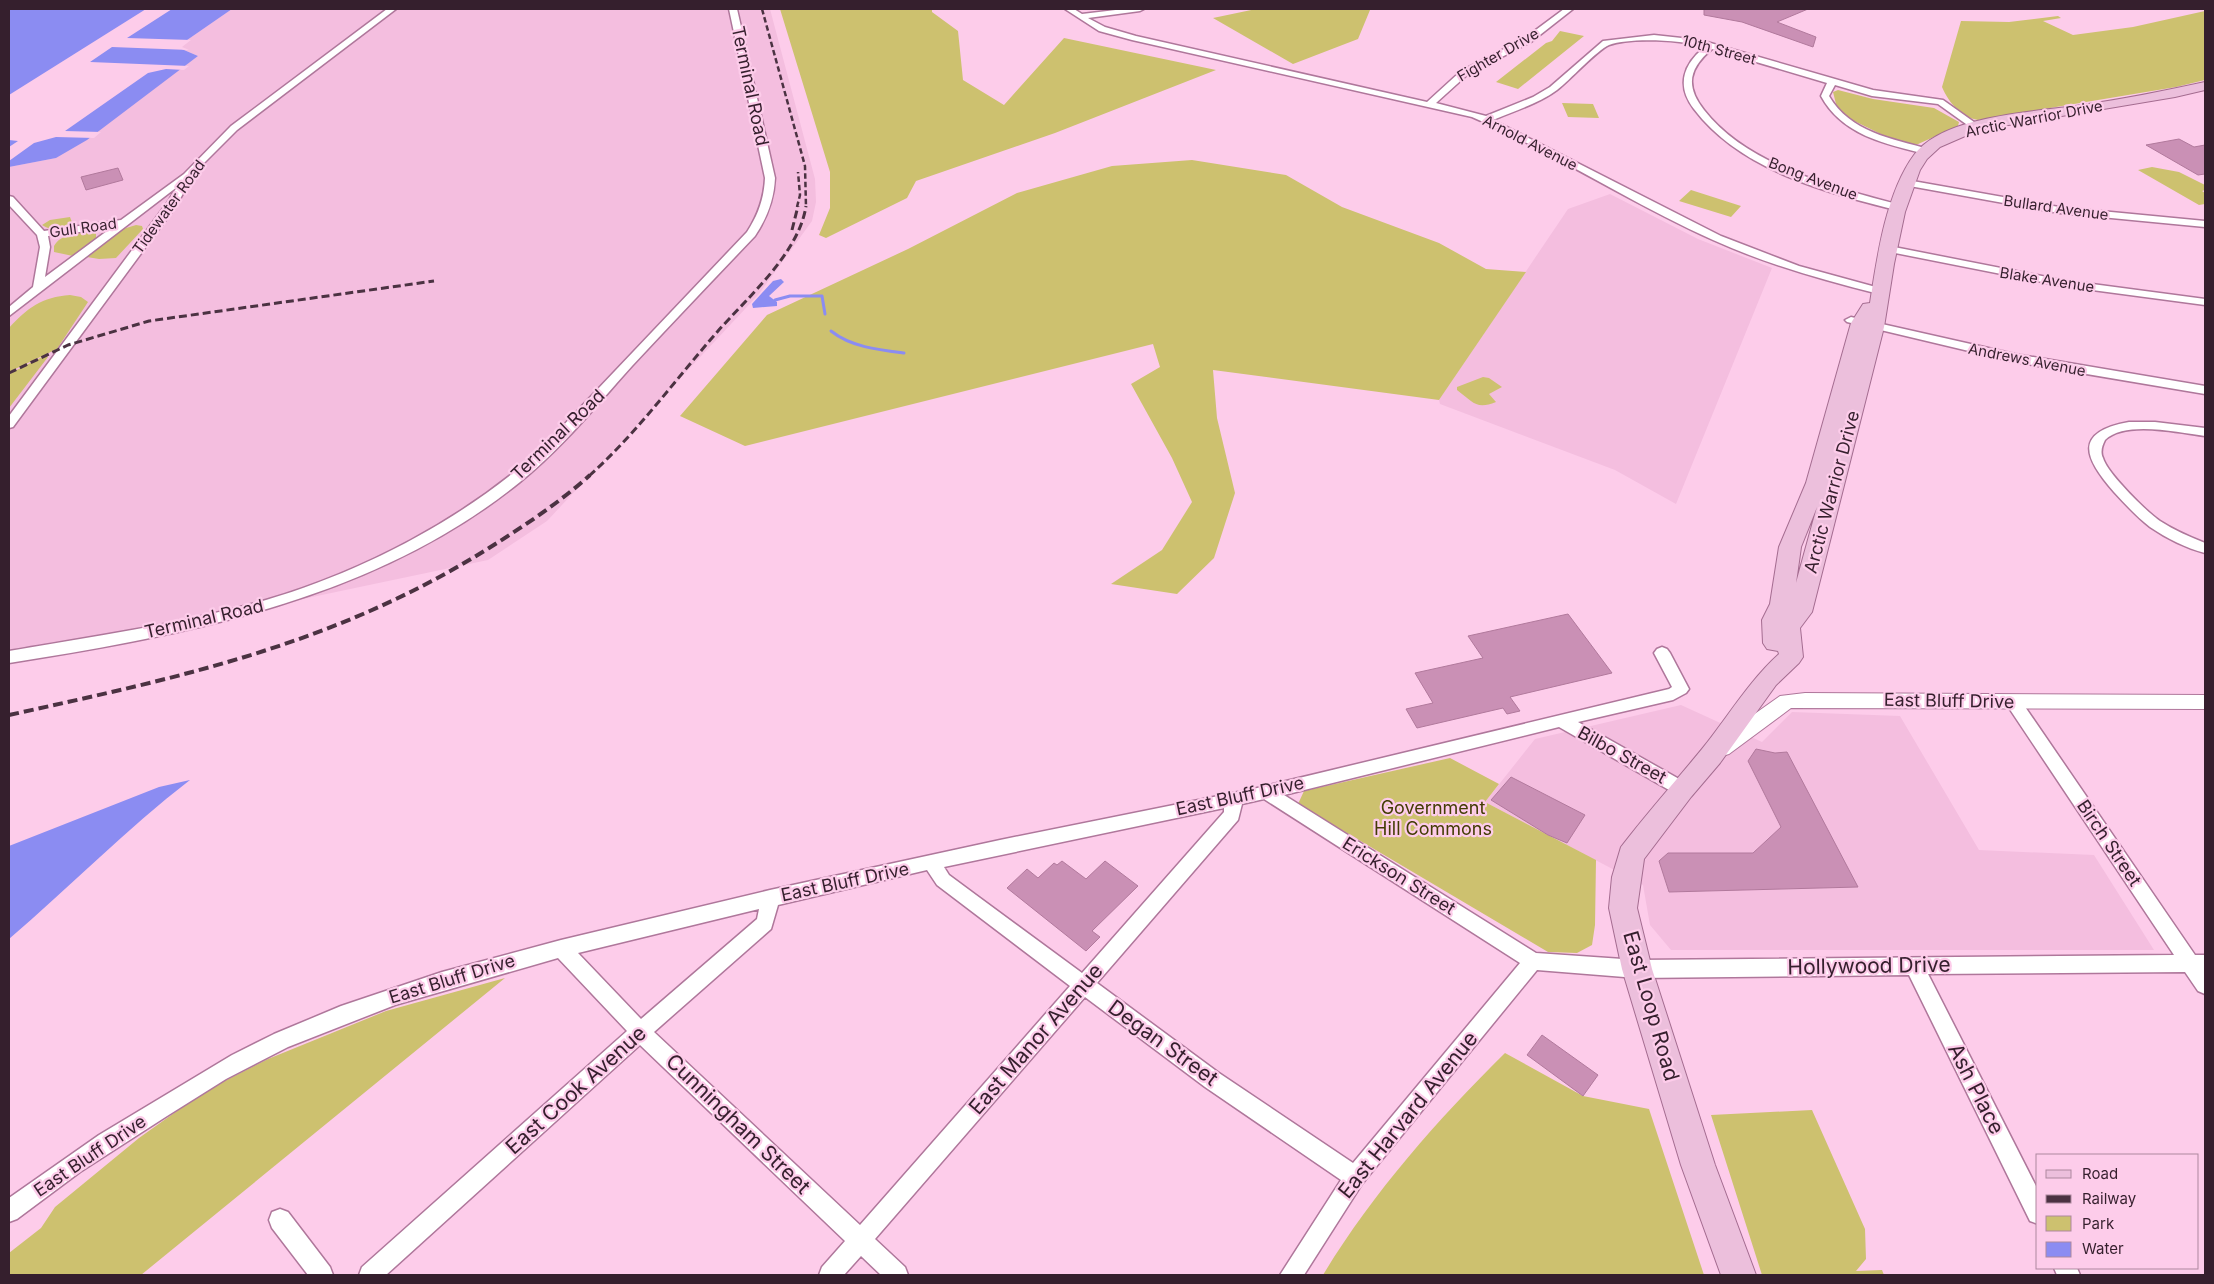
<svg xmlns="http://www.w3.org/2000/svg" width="2214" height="1284" font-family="Inter,sans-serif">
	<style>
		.built { fill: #f4bedf }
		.green { fill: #cdc16f }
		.water { fill: #8b8cf2 }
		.pier { fill: #fdccea }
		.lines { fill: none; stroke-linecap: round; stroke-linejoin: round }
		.stream { stroke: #8b8cf2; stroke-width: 3 }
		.building { fill: #ca90b5; stroke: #b1799c }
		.minor-casing { stroke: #af779b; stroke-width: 3 }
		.tertiary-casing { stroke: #af779b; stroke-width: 2 }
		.primary-casing { stroke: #a46c90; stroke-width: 2 }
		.minor { fill: #fff; fill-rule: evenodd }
		.tertiary { fill: #fff; fill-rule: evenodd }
		.primary { fill: #ecbfdc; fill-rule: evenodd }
		.rail-far2 { stroke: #4b3242; stroke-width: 2.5; stroke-dasharray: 5.5 3; stroke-linecap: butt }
		.rail-far1 { stroke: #4b3242; stroke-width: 3; stroke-dasharray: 8 4; stroke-linecap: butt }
		.rail { stroke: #4b3242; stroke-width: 4; stroke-dasharray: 10 5; stroke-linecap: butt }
		.labels { text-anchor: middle; stroke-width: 4.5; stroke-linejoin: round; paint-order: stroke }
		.far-street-label { font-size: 15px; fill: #351f2d; stroke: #fdccea }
		.street-label { font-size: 18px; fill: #351f2d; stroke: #fdccea }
		.park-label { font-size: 18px; fill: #433c04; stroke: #fdccea }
		.near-street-label { font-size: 21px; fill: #351f2d; stroke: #fdccea }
	</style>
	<rect width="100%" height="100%" fill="#fdccea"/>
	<path class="built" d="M232,9H770L815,179L816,202L812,221L759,294L547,521L488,560L9,661V167L56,158L198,56L177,47Z
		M1610,194L1698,239L1772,268L1676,504L1615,470L1440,404L1439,400L1568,209Z
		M1681,705L1762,742L1792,712L1900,716L1979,850L2094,855L2154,950H1671L1650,925L1643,885L1485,802L1535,739Z"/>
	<path class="green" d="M780,9H932V12L958,31L963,80L1004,105L1064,38L1216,70L1055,133L916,181L907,198L826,238L819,235L830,208V172Z
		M1256,9H1367L1370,10L1358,39L1293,64L1213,18Z
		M2205,11V80L2176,87L1978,120C1961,117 1949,103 1942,87L1961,21L2009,22L2058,16L2061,18L2043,21L2073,35L2133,27Z
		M1560,31L1584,36L1518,89L1496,82L1546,43L1552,41Z
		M1838,90L1873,99L1934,108L1959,122L1958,126L1916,145L1893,140L1848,118L1837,108L1833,92Z
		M1562,103L1593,104L1599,118L1568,117Z
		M1192,160L1286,175L1342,207L1439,243L1486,269L1526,272L1439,400L1213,370L1217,418L1235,493L1214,558L1177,594L1111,584L1162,550L1192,502L1172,458L1131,384L1160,367L1153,344L745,446L680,416L767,315L908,249L1017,193L1112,166Z
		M2152,167L2179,172L2205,185V190L2202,191L2205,193V204L2199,205L2138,170Z
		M1691,190L1741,206L1731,217L1679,201Z
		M70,217L73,225C64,230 50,231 42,225L50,220Z
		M136,225L142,226L143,229L116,258L99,259L87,257L123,229Z
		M89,232L96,233V239L73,256L54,252V246C61,234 76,233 89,232Z
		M70,295L81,297L88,302L57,349L9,372V328C27,308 42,297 70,295Z
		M46,355L48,357L9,408V374Z
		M1483,377L1489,378L1502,387L1489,394L1496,402C1476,410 1473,402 1457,390V387Z
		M1450,758L1499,784L1485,802L1596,860L1595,925L1592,945L1577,953L1548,952L1298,804L1304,791Z
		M505,978L141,1275H9V1253L41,1228L55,1207L139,1138L205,1091L268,1059L386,1011Z
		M1505,1053L1583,1096L1649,1109L1704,1275H1323C1372,1194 1437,1120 1505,1053Z
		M1812,1110L1865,1229L1866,1259L1856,1271L1882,1270L1884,1275H1762L1711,1115Z"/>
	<path class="water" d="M9,9H232L177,47L198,56L87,140L56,158L9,167Z
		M781,279L784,282L769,296L777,302V306L753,308L752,304L773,281Z
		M190,780C126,829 70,887 9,939V846L159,787Z"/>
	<path class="pier" d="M146,9H172L127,38L191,40L182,47L189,50L112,47L90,62L189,66L184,70L166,69L148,73L65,131L101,132L94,138L56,137L34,143L9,161V147L18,141L9,140V95Z"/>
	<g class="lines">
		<path class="stream" d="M775,300L790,296H822L825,314
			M831,331C851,347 879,350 904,353"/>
	</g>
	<path class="building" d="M1704,9H1808L1777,22L1816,37L1813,47L1742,22L1704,15Z
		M2179,139L2194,147L2205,145V174L2198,175L2146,145Z
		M118,168L123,180L86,190L81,177Z
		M1568,614L1612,673L1510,697L1520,711L1507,714L1503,708L1417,728L1406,709L1433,703L1415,673L1483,658L1468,636Z
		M1756,749L1775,753L1787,752L1858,887L1669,892L1659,861L1668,853H1753L1781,827L1748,761Z
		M1511,777L1585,815L1567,843L1548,835L1491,800Z
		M1062,861L1086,879L1105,861L1138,886L1092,931L1100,937L1086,951L1007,888L1027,869L1038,878L1054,863L1057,865Z
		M1542,1035L1598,1075L1583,1096L1527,1055Z"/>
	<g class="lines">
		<g class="minor-casing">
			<path id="minor" d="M387,9H396L237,130L195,172L176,206L13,427L9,428V416L167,203L177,187L9,316V307L33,287L40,247L37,235L9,205V196L13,197L44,231L121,220L184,174L231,126ZM111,228L45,277L50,247L48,236Z
				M729,9H737L775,178C774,200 767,218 755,236C714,279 673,322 632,366C596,406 562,448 520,482C376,599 187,635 9,663V651C95,636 182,624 266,600C364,571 464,519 540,450L747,232C758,215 764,199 765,178Z
				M1065,9H1074L1082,14L1124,9H1144L1140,11L1088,18L1105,27L1136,36L1427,102L1461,71L1525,38L1564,9H1573L1531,42L1467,75L1436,103L1486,116L1533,97L1550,87L1603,41L1654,35L1700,40L1873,90L1943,100L1981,127L1973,129L1938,104L1872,96L1835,85L1829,96C1850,132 1892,139 1929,149V153L1926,154C1885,144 1842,135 1821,96L1827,83L1712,49C1689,68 1685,86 1704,110C1748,167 1838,188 1904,206V210L1900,211C1828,193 1741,171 1694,109C1676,86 1683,64 1705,47C1682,40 1631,37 1609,45C1597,50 1569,81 1557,90C1538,104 1514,111 1493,120L1721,236L1799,266L1883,289V293L1879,294C1822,280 1766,264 1713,240C1630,203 1555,153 1472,117L1132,40L1099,31Z
				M1907,180L2059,207L2205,221V227L2059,213L1904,185L1902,183Z
				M1889,246L2062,280L2205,299V305L2062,286L1885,251L1884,249Z
				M1851,317L2015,354L2205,386V394L2015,362L1847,322L1845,320Z
				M2129,422H2155L2205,428V436C2179,433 2126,420 2105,440C2102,446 2100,452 2103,458C2107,473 2147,512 2160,521C2174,530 2190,537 2205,543V553C2186,548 2166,538 2150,527C2137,517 2125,504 2114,492C2084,458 2073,432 2129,422Z
				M1662,647L1667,649L1670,653L1689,689L1686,693L1673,700L1578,722L1688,784L1690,789L1688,794L1682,796L1676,794L1559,727L1284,795L1536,953L1637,960L2174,955L2005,702L2007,698L2013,696L2019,698L2195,955H2205V994L2198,991L2185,972L1928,974L2038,1190V1224L2030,1221L1909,975L1637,978L1537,970L1362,1184L1304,1275H1280L1341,1180L1205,1087L1085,997L875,1239L905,1267L908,1275H881L861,1256L844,1275H819L822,1267L845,1241L640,1045L386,1275H359L362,1267L627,1031L558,958L395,1005L288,1047L226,1079L167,1116L80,1172L17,1219L9,1222V1198L99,1135L232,1055L274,1034L341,1006L442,972L561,940L770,890L1000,840L1253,789L1669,689L1672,687L1654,653L1657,649ZM1264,799L1520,963L1353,1163L1219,1073L1097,983L1238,820L1242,804ZM1224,808V812L1082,973L976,895L949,875L944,867ZM927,870L937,885L1070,986L860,1225L654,1032L771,929L778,905ZM759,909L757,919L641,1019L578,953Z
				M280,1209L288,1212L330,1267L333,1275H308L272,1228L269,1220L272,1212Z
				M2054,1268H2077L2080,1275H2057Z"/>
		</g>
		<g class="tertiary-casing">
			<path id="tertiary" d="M1805,693L2205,695V709L1791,708L1729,754L1722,756L1715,754L1712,748L1715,742L1780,696Z"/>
		</g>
		<g class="primary-casing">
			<path id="primary" d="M2205,82V90L2175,97L1979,130L1940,147L1927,159L1920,170L1905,212L1894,264L1884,327L1812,612L1800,628L1803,657L1799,663L1776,685L1720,763L1691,797L1644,859L1637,908L1652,969L1715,1165L1756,1275H1721L1681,1165L1622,969L1609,908L1612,877L1621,847C1647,813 1675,782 1702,749C1728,717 1748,682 1779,654L1778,651L1767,649L1763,643L1762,620L1770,604L1779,547L1806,483L1851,323L1863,304L1870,303C1877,257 1886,193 1914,155C1943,115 2036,112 2082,105C2123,99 2164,91 2205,82ZM1817,507L1796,583L1801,547Z"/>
		</g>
		<use href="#minor" class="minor"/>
		<use href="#tertiary" class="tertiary"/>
		<use href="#primary" class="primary"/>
		<path class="rail-far2" d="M762,9L805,166L806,207
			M797,207L800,195L798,172"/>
		<path class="rail-far1" d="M792,230L798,206
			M9,373L68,345L149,321L434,281
			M589,476C637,433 675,380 718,331C748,297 799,253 806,206"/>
		<path class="rail" d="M9,715C182,677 336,644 489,548C524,526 559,503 590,475"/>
	</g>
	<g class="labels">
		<g class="far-street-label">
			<text transform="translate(1719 50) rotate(15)" y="5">10th Street</text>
			<text transform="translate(1498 55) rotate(-30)" y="5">Fighter Drive</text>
			<text transform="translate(2034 119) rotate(-11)" y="5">Arctic Warrior Drive</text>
			<text transform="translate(1530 143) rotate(27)" y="5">Arnold Avenue</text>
			<text transform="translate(1813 179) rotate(21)" y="5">Bong Avenue</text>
			<text transform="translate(169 207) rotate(-54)" y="5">Tidewater Road</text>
			<text transform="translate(2056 208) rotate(8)" y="5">Bullard Avenue</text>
			<text transform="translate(83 228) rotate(-8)" y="5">Gull Road</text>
			<text transform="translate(2047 280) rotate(9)" y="5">Blake Avenue</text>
			<text transform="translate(2027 360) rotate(11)" y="5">Andrews Avenue</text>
		</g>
		<g class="street-label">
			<text transform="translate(750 86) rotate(78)" y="6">Terminal Road</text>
			<text transform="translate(558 435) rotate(-44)" y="6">Terminal Road</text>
			<text transform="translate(1832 492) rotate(-75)" y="6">Arctic Warrior Drive</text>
			<text transform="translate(204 619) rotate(-13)" y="6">Terminal Road</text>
			<text transform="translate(1949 701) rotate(1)" y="6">East Bluff Drive</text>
			<text transform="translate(1622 755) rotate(29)" y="6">Bilbo Street</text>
			<text transform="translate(1240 796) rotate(-12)" y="6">East Bluff Drive</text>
			<text transform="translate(2109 843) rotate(56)" y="6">Birch Street</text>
			<text transform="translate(1399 876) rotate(32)" y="6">Erickson Street</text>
			<text transform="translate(845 882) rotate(-12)" y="6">East Bluff Drive</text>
			<text transform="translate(452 979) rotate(-17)" y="6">East Bluff Drive</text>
			<text transform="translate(90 1156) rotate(-34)" y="6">East Bluff Drive</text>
		</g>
		<g class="park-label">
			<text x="1433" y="814">Government<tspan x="1433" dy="21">Hill Commons</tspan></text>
		</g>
		<g class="near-street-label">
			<text transform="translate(1869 966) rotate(-1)" y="7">Hollywood Drive</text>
			<text transform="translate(1651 1006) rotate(74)" y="7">East Loop Road</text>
			<text transform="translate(1036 1039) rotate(-49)" y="7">East Manor Avenue</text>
			<text transform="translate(1163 1043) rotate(36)" y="7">Degan Street</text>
			<text transform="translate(1976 1089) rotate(63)" y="7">Ash Place</text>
			<text transform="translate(576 1090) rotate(-42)" y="7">East Cook Avenue</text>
			<text transform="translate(1408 1115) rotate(-51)" y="7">East Harvard Avenue</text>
			<text transform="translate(738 1124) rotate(44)" y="7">Cunningham Street</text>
		</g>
	</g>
	<rect width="2214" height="1284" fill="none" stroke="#351f2d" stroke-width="20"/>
	<rect x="2036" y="1154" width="162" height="115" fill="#fdccea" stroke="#ad879e"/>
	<rect x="2046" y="1170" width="25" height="8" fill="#ecbfdc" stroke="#ad879e"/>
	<text x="2082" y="1179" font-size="15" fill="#351f2d">Road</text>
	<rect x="2046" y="1195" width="25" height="8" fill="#4b3242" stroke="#ad879e"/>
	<text x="2082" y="1204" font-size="15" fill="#351f2d">Railway</text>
	<rect x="2046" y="1216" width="25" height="15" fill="#cdc16f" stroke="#ad879e"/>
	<text x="2082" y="1229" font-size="15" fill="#351f2d">Park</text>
	<rect x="2046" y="1242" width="25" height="15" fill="#8b8cf2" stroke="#ad879e"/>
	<text x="2082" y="1254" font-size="15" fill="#351f2d">Water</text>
</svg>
